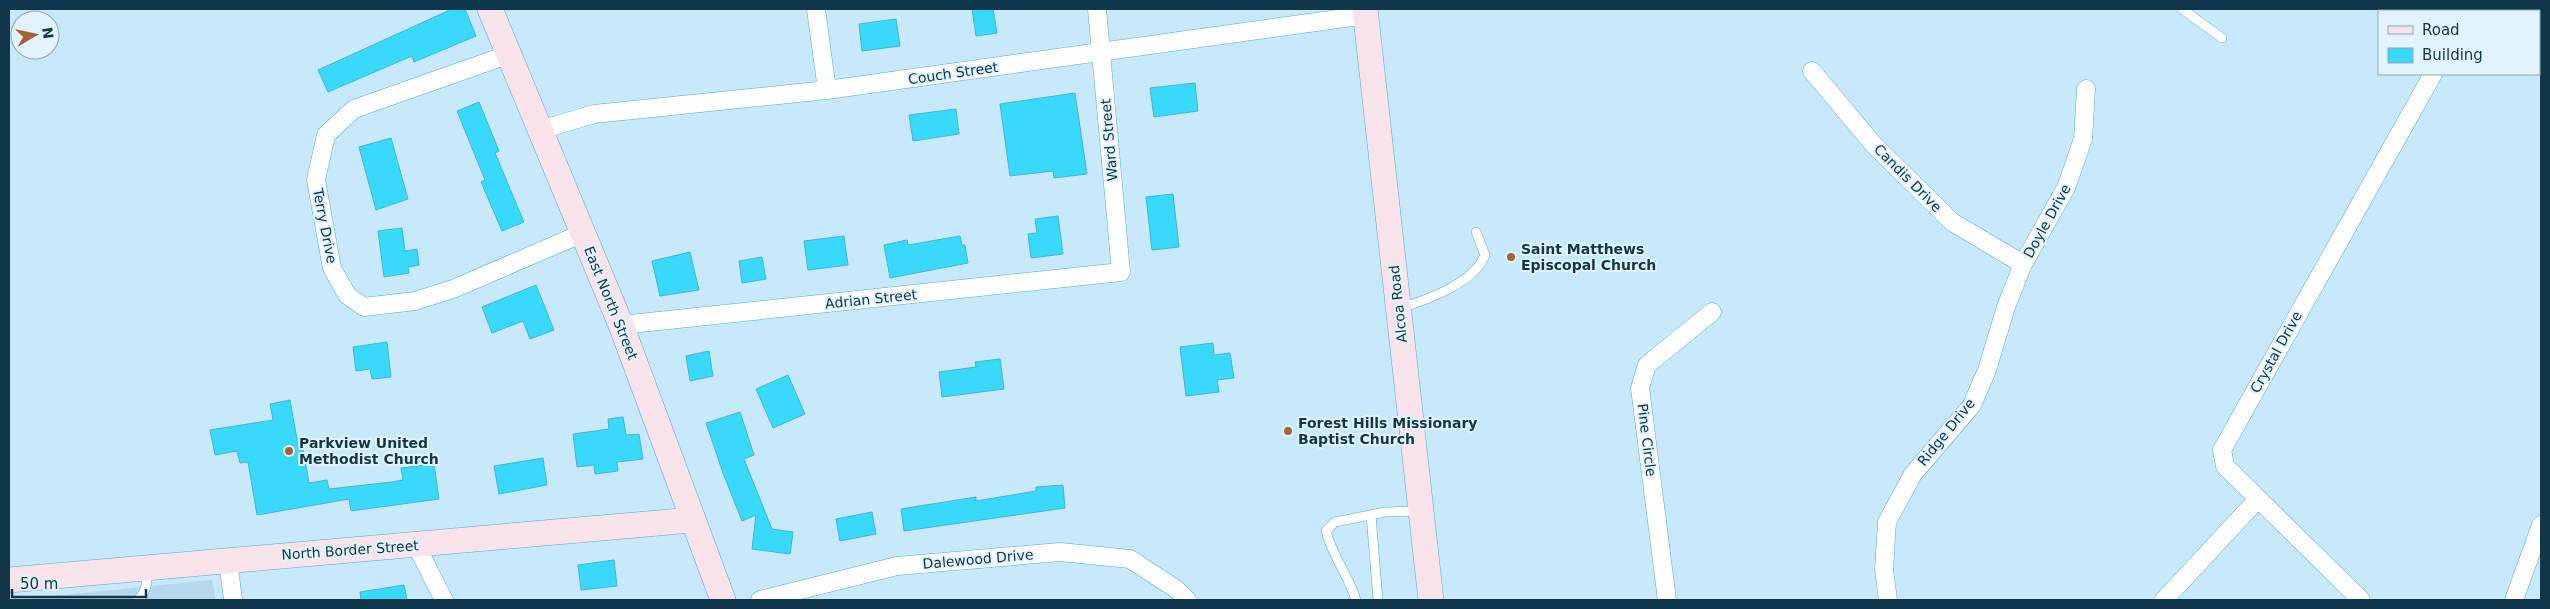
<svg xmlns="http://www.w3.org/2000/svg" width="2550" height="609" font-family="'DejaVu Sans',sans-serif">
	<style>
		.built { fill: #b5d8ed }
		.building { fill: #38d9fa; stroke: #43b6d0 }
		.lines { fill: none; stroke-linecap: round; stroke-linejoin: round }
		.lane-casing { stroke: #55aad9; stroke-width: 10 }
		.street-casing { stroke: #55aad9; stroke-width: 19 }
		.secondary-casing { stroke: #55aad9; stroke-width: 26 }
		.lane { stroke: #fff; stroke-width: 9 }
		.street { stroke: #fff; stroke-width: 18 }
		.secondary { stroke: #f8e3eb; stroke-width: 25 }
		.poi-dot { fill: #a56330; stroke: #e3f3fd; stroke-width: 2 }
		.labels { text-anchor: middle; stroke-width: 4; stroke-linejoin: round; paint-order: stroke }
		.street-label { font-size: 14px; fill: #113649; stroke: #e3f3fd }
		.poi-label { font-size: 14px; font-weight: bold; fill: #113649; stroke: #e3f3fd; text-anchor: start }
	</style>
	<rect width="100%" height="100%" fill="#c8e8fc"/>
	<path class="built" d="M212,580L216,600H12Z"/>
	<path class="building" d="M452,9H465L476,36L414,62L412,56L328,92L318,70Z
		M972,9H993L997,33L976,36Z
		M896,19L900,46L862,51L859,24Z
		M1195,83L1198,111L1154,117L1150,88Z
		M1075,93L1087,174L1054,178L1053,171L1010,176L1000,104Z
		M479,102L499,151L495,153L524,222L502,231L481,182L485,180L457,111Z
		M956,109L959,134L913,141L909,115Z
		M391,138L408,199L376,210L359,147Z
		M1173,194L1179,247L1152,250L1146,197Z
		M1058,216L1063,254L1031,258L1028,234L1037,233L1035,219Z
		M402,228L405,251L417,249L419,265L408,267L409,273L384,277L378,231Z
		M844,236L848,265L808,270L804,241Z
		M960,236L962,245H965L968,263L890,278L884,245L907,240L908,245Z
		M690,252L699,290L660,296L652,261Z
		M762,257L766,279L742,283L739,261Z
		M536,285L554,330L530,339L523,321L492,333L482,307Z
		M387,342L391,377L372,379L370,369L356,371L353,347Z
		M1213,343L1214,355L1230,353L1234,378L1217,380L1219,392L1186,396L1180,347Z
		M709,351L713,376L690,381L686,356Z
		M1000,359L1004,389L942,397L939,372L976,367L975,362Z
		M788,375L805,414L773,428L756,389Z
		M290,400L297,439L301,438L309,483L327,480L329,489L392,482L403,480L401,468L434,464L439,499L351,511L349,499L257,515L248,462L240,463L237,451L215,455L210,430L273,420L270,404Z
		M740,412L754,455L744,459L772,529L793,532L790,554L752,549L756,515L742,521L723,473L706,423Z
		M623,417L626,435L639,434L643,459L617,462L618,471L595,474L594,465L577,467L573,434L609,429L608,419Z
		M543,458L547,485L499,494L494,466Z
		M1063,485L1065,508L904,531L901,509L976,497V501L1036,491V487Z
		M872,512L876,534L840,541L836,519Z
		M614,560L617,586L581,590L578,565Z
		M404,585L407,600H361L360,592Z"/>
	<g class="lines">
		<g class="lane-casing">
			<path id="lane" d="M2182,9L2222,38
				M1401,308C1429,299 1474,283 1485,255L1476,232
				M1371,515L1378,600
				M137,600C147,594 147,580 148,569
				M1356,600C1349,576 1332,556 1326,531L1335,522L1385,512L1418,511"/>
		</g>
		<g class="street-casing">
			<path id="street" d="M816,9L827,90
				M2517,11L2527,9
				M510,54L354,109L326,135L316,180L332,268L347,295L364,307L415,301L453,289L583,233
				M1812,71L1873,144L1952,222L2023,264
				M540,130L594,114L827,90L1366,15
				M621,325L1121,272L1097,9
				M416,545L444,600
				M228,560L233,600
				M760,600L897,566L1060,552L1130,559L1176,589L1187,600
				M1667,600L1640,388L1647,365L1712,312
				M1888,600L1884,570L1887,522L1913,474L1972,405L1987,370L2006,307L2023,264L2066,188L2083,139L2086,89
				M2164,600L2258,499
				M2361,600L2225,466L2222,450L2433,74
				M2514,600L2541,525"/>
		</g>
		<g class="secondary-casing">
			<path id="secondary" d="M490,9L621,325L723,600
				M1365,9L1431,600
				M9,580L692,520"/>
		</g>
		<use href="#lane" class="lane"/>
		<use href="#street" class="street"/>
		<use href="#secondary" class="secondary"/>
	</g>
	<g class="poi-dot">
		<circle cx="1511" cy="257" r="5"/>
		<circle cx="1288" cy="431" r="5"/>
		<circle cx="289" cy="451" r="5"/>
	</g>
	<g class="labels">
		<g class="street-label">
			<text transform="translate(953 73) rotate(-8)" y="5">Couch Street</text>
			<text transform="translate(1109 140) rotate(-95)" y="5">Ward Street</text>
			<text transform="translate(1908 178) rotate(45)" y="5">Candis Drive</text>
			<text transform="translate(2047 221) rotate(-61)" y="5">Doyle Drive</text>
			<text transform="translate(325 226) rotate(79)" y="5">Terry Drive</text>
			<text transform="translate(871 299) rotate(-6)" y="5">Adrian Street</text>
			<text transform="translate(611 303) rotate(68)" y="5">East North Street</text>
			<text transform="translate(1398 304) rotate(-96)" y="5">Alcoa Road</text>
			<text transform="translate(2276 352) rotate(-61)" y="5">Crystal Drive</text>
			<text transform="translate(1946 432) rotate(-51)" y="5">Ridge Drive</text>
			<text transform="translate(1647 440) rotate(83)" y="5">Pine Circle</text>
			<text transform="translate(350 550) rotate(-4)" y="5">North Border Street</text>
			<text transform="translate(978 559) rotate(-5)" y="5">Dalewood Drive</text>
		</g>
		<g class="poi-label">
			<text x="1521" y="254">Saint Matthews<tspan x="1521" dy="16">Episcopal Church</tspan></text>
			<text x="1298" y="428">Forest Hills Missionary<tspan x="1298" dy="16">Baptist Church</tspan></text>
			<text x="299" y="448">Parkview United<tspan x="299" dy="16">Methodist Church</tspan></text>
		</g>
	</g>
	<rect width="2550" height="609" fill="none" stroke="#113649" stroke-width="20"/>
	<rect x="2378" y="10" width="162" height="65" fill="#e3f3fd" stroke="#8fa7b5"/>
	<rect x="2388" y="26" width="25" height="8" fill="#f8e3eb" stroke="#8fa7b5"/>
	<text x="2422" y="35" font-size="15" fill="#113649">Road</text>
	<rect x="2388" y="48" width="25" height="15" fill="#38d9fa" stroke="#8fa7b5"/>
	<text x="2422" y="60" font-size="15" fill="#113649">Building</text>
	<g transform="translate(35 35) rotate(81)"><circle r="24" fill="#e3f3fd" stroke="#8fa7b5"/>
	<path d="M0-4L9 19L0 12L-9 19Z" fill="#a56330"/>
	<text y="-8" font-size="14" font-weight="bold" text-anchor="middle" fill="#113649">N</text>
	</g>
	<path d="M12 589v8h134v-8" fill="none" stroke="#113649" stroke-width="2.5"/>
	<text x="20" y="589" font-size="15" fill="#113649" stroke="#e3f3fd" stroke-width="4" paint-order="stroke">50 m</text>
</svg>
